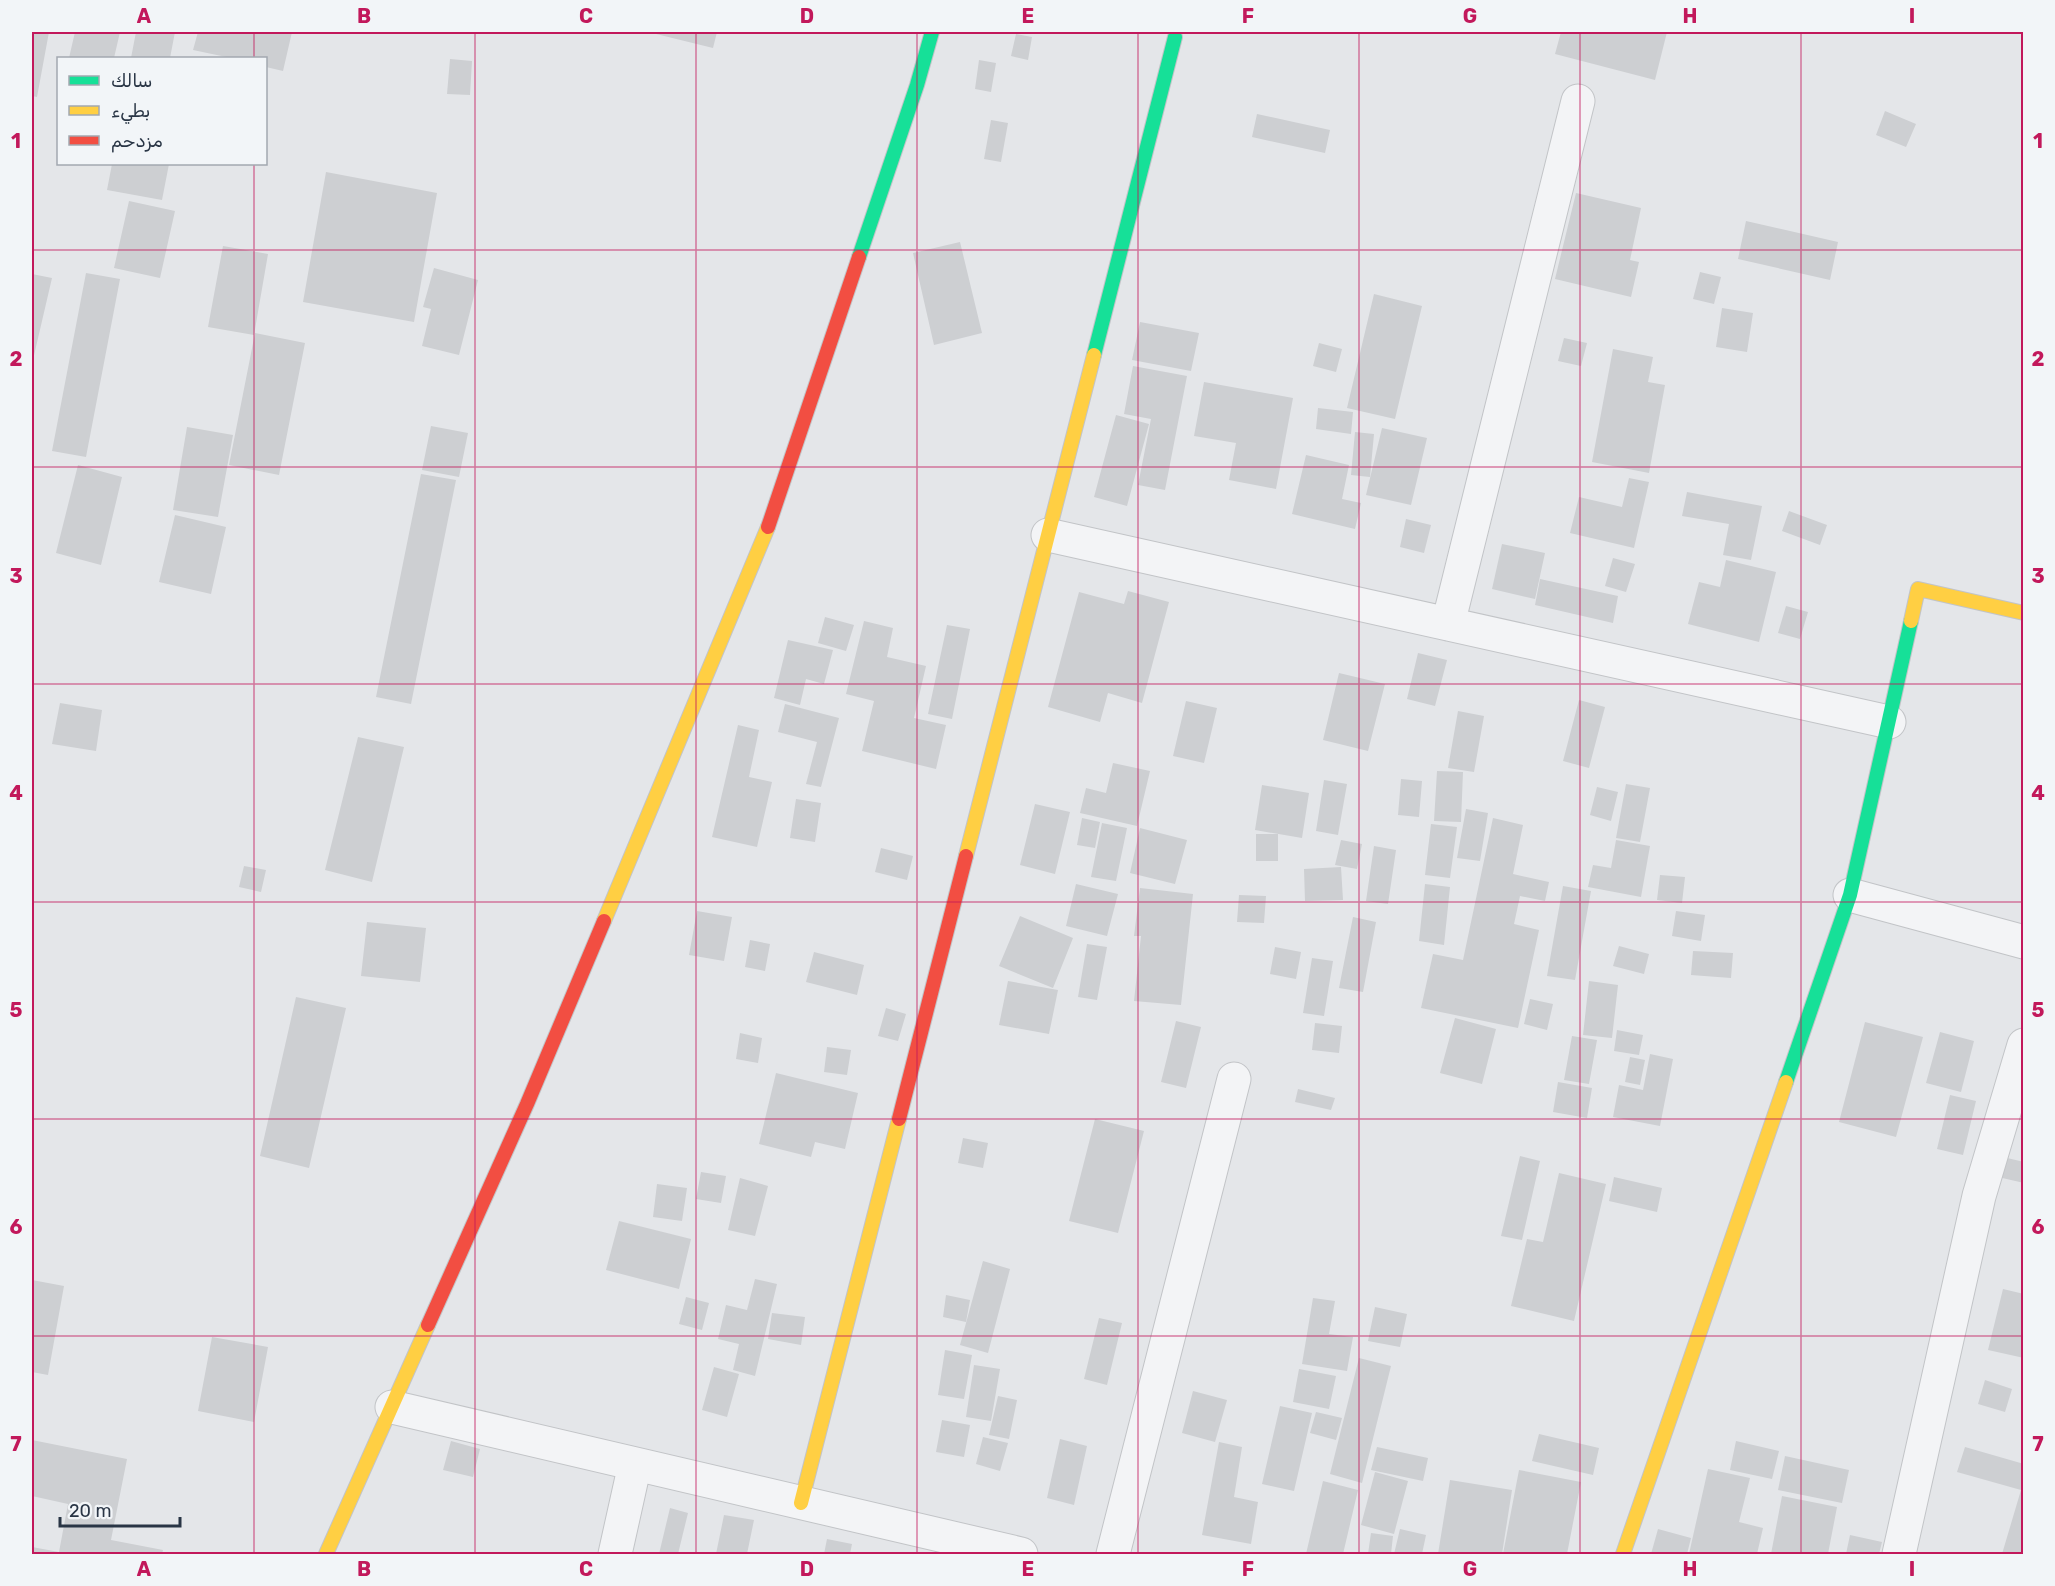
<svg xmlns="http://www.w3.org/2000/svg" width="2055" height="1586" font-family="Rubik,'Noto Sans Arabic',sans-serif">
	<style>
		.building { fill: #cdcfd2 }
		.lines { fill: none; stroke-linecap: round; stroke-linejoin: round }
		.street-casing { stroke: #c2c4c7; stroke-width: 35 }
		.fast-casing { stroke: #c2c4c7; stroke-width: 16 }
		.slow-casing { stroke: #c2c4c7; stroke-width: 16 }
		.jam-casing { stroke: #c2c4c7; stroke-width: 16 }
		.street { stroke: #f3f4f6; stroke-width: 33 }
		.fast { stroke: #16e098; stroke-width: 14 }
		.slow { stroke: #ffcf43; stroke-width: 14 }
		.jam { stroke: #f24e42; stroke-width: 14 }
		.grid { fill: none; stroke: #c2185b; stroke-width: 1.5; stroke-opacity: 0.55 }
		.neatline { fill: none; stroke: #c2185b; stroke-width: 2 }
		.grid-label { font-size: 20px; text-anchor: middle; font-weight: bold; fill: #c2185b }
	</style>
	<rect width="100%" height="100%" fill="#e4e6e9"/>
	<path class="building" d="M32,32H49L37,97L32,96Z
		M75,32H120L114,58H69Z
		M136,32H175L170,58H131Z
		M198,32H292L283,71L266,67V58H231L193,50Z
		M648,32H717L713,48Z
		M1561,32H1667L1655,80L1555,54Z
		M1016,34L1032,37L1028,60L1011,56Z
		M450,59L472,61L470,95L447,94Z
		M979,60L996,63L991,92L975,89Z
		M1885,111L1916,124L1906,147L1876,135Z
		M1257,114L1330,130L1325,153L1252,137Z
		M991,120L1008,123L1001,162L984,159Z
		M112,164H169L162,200L107,190Z
		M326,172L437,193L414,322L303,302Z
		M1576,193L1641,208L1630,260L1639,262L1631,297L1555,279Z
		M129,201L175,211L160,278L114,268Z
		M1746,221L1838,242L1830,280L1738,259Z
		M960,242L982,333L934,345L913,253Z
		M223,246L268,254L254,335L208,327Z
		M434,268L478,280L459,355L422,346L431,309L423,307Z
		M1700,272L1721,277L1714,304L1693,299Z
		M86,273L120,279L86,457L52,451Z
		M32,274L52,278L32,364Z
		M1374,294L1422,306L1395,419L1347,408Z
		M1722,308L1753,313L1747,352L1716,347Z
		M1140,322L1199,333L1191,371L1132,360Z
		M255,333L305,343L279,475L229,465Z
		M1564,338L1587,343L1581,366L1558,361Z
		M1319,343L1342,349L1336,372L1313,366Z
		M1613,349L1653,357L1648,382L1665,385L1649,473L1592,462Z
		M1133,366L1187,376L1165,490L1138,485L1151,419L1124,414Z
		M1204,382L1293,398L1276,489L1229,480L1236,443L1194,436Z
		M1318,408L1353,412L1351,434L1316,429Z
		M1116,415L1149,424L1127,506L1094,497Z
		M431,426L468,433L459,477L422,470Z
		M187,427L233,435L218,517L173,510Z
		M1382,428L1427,438L1411,505L1366,495Z
		M1355,432L1374,434L1370,477L1351,475Z
		M1306,455L1349,465L1342,499L1361,503L1355,529L1292,514Z
		M78,465L122,477L101,565L56,553Z
		M421,474L456,480L411,704L376,697Z
		M1629,478L1649,482L1634,548L1570,533L1579,497L1622,507Z
		M1687,492L1762,506L1751,560L1723,555L1729,524L1682,516Z
		M1789,511L1827,525L1820,545L1782,531Z
		M175,515L226,527L211,594L159,582Z
		M1406,519L1431,525L1424,553L1400,547Z
		M1502,544L1545,553L1535,599L1492,589Z
		M1613,558L1635,564L1626,592L1605,586Z
		M1726,560L1776,572L1759,642L1688,624L1699,582L1720,587Z
		M1540,579L1618,596L1613,623L1535,605Z
		M1128,591L1169,602L1142,703L1108,693L1100,722L1048,707L1079,592L1124,604Z
		M1786,606L1808,612L1800,639L1778,633Z
		M825,617L854,625L846,651L818,643Z
		M864,621L893,628L887,657L926,666L914,718L946,725L936,769L862,751L874,701L846,694Z
		M947,625L970,629L952,719L928,714Z
		M788,640L833,650L824,684L806,679L800,705L774,698Z
		M1418,653L1447,660L1435,706L1407,699Z
		M1339,673L1385,684L1368,751L1323,740Z
		M1579,700L1605,707L1589,768L1563,761Z
		M1186,701L1217,708L1204,763L1173,756Z
		M60,703L102,710L96,751L52,744Z
		M785,704L839,718L821,787L806,784L817,742L778,732Z
		M1458,711L1484,716L1474,772L1448,768Z
		M738,725L759,730L749,777L772,782L757,847L712,837Z
		M358,737L404,747L372,882L325,870Z
		M1113,763L1150,771L1137,826L1080,813L1086,788L1106,793Z
		M1437,771L1463,772L1461,822L1434,821Z
		M1401,779L1422,781L1419,817L1398,815Z
		M1324,780L1347,784L1338,835L1316,831Z
		M1626,784L1650,788L1640,842L1616,838Z
		M1262,785L1309,793L1302,838L1255,830Z
		M1597,787L1618,792L1611,821L1590,815Z
		M796,799L821,803L815,842L790,838Z
		M1035,804L1070,812L1055,874L1020,865Z
		M1466,809L1488,813L1480,861L1457,858Z
		M1082,818L1100,822L1095,848L1077,845Z
		M1493,818L1523,825L1513,874L1549,882L1545,901L1520,896L1514,924L1539,930L1518,1028L1421,1008L1433,954L1463,960Z
		M1102,823L1127,828L1116,881L1091,877Z
		M1431,824L1457,827L1450,878L1425,875Z
		M1140,828L1187,840L1175,884L1130,873Z
		M1256,834H1278V861H1256Z
		M1341,840L1362,844L1357,869L1335,865Z
		M1616,840L1650,846L1641,897L1588,887L1593,865L1611,868Z
		M1374,846L1396,850L1388,904L1366,901Z
		M881,848L913,856L907,880L875,872Z
		M244,866L266,870L261,892L239,887Z
		M1341,867L1343,900L1305,901L1304,869Z
		M1660,875L1685,877L1682,903L1657,900Z
		M1076,884L1118,894L1107,936L1066,926Z
		M1425,884L1450,887L1444,945L1419,941Z
		M1563,886L1591,891L1575,980L1547,976Z
		M1140,888L1193,894L1181,1005L1134,1001L1141,936H1134Z
		M1239,895L1266,896L1264,923L1237,922Z
		M697,911L732,917L724,961L689,955Z
		M1676,911L1705,915L1701,941L1672,936Z
		M1020,916L1073,938L1053,988L999,966Z
		M1353,917L1376,922L1363,992L1339,988Z
		M367,922L426,928L420,982L361,976Z
		M750,940L770,944L765,971L745,967Z
		M1087,944L1107,947L1097,1000L1078,997Z
		M1619,946L1649,954L1644,974L1613,966Z
		M1275,947L1301,952L1296,979L1270,974Z
		M1693,951L1733,953L1731,978L1691,975Z
		M814,952L864,965L857,995L806,982Z
		M1312,958L1333,961L1324,1016L1303,1013Z
		M1008,981L1058,990L1049,1034L999,1025Z
		M1589,981L1618,985L1612,1038L1583,1035Z
		M296,997L346,1008L309,1168L260,1156Z
		M1530,999L1553,1004L1547,1030L1524,1024Z
		M886,1008L906,1014L898,1041L878,1036Z
		M1455,1018L1496,1029L1482,1084L1440,1073Z
		M1176,1021L1201,1027L1186,1088L1161,1082Z
		M1865,1022L1923,1037L1896,1137L1839,1122Z
		M1315,1023L1342,1026L1339,1053L1312,1050Z
		M1617,1030L1643,1035L1639,1055L1614,1051Z
		M1940,1032L1974,1041L1961,1092L1926,1083Z
		M740,1033L762,1038L758,1063L736,1059Z
		M1572,1036L1597,1040L1589,1084L1564,1080Z
		M827,1047L851,1050L847,1075L824,1072Z
		M1650,1054L1673,1059L1660,1126L1613,1117L1619,1085L1643,1090Z
		M1630,1057L1645,1060L1640,1085L1625,1082Z
		M776,1073L858,1093L845,1149L815,1142L811,1157L759,1144Z
		M1558,1082L1592,1088L1587,1118L1553,1112Z
		M1298,1089L1335,1098L1331,1110L1295,1102Z
		M1950,1095L1976,1101L1963,1155L1937,1149Z
		M1095,1119L1144,1131L1118,1233L1069,1221Z
		M963,1138L988,1143L983,1168L958,1163Z
		M1520,1156L1540,1161L1522,1240L1501,1236Z
		M2003,1157L2024,1162V1183L1998,1177Z
		M701,1172L726,1176L721,1203L696,1199Z
		M1559,1173L1606,1184L1574,1321L1511,1306L1527,1239L1543,1242Z
		M1614,1177L1662,1188L1657,1212L1609,1201Z
		M740,1178L768,1186L755,1236L728,1230Z
		M657,1184L687,1188L682,1221L653,1217Z
		M619,1221L691,1239L679,1289L606,1270Z
		M983,1261L1010,1269L988,1353L960,1345Z
		M755,1279L777,1284L755,1376L733,1370L739,1344L718,1339L726,1305L747,1310Z
		M32,1280L64,1286L48,1375L32,1372Z
		M2003,1289L2024,1294V1358L1988,1350Z
		M946,1295L970,1300L966,1322L943,1317Z
		M686,1297L709,1303L702,1330L679,1324Z
		M1313,1298L1335,1301L1329,1334L1353,1337L1347,1371L1302,1364Z
		M1375,1307L1407,1314L1400,1347L1368,1341Z
		M772,1313L805,1317L801,1345L768,1339Z
		M1099,1318L1122,1323L1107,1385L1084,1379Z
		M212,1337L268,1347L254,1422L198,1411Z
		M945,1350L972,1355L964,1399L938,1395Z
		M1359,1358L1391,1366L1362,1483L1330,1474Z
		M974,1365L1000,1369L991,1421L966,1417Z
		M714,1367L739,1374L727,1417L702,1410Z
		M1299,1369L1336,1376L1329,1409L1293,1402Z
		M1985,1380L2012,1389L2005,1412L1978,1404Z
		M1193,1391L1227,1400L1215,1442L1182,1433Z
		M998,1396L1017,1400L1009,1439L989,1435Z
		M1280,1406L1312,1413L1294,1491L1262,1484Z
		M1316,1412L1342,1418L1336,1440L1310,1433Z
		M942,1420L970,1425L964,1457L936,1452Z
		M1539,1434L1599,1448L1593,1475L1532,1461Z
		M983,1437L1008,1443L1000,1471L976,1464Z
		M1060,1439L1087,1446L1074,1505L1047,1498Z
		M32,1440L127,1459L111,1540L163,1550L162,1554H32V1547L59,1552L68,1504L32,1496Z
		M451,1441L480,1449L473,1477L443,1470Z
		M1736,1441L1779,1451L1772,1479L1730,1470Z
		M1219,1442L1242,1447L1234,1497L1258,1502L1251,1544L1202,1535Z
		M1377,1447L1428,1458L1423,1481L1371,1470Z
		M1965,1447L2024,1464V1554H2002L2021,1490L1957,1472Z
		M1785,1456L1849,1470L1842,1503L1778,1490Z
		M1708,1469L1750,1478L1739,1522L1763,1528L1757,1554H1689Z
		M1519,1470L1581,1482L1567,1554H1503Z
		M1375,1472L1408,1481L1394,1534L1361,1525Z
		M1450,1480L1512,1490L1502,1554H1438Z
		M1323,1481L1358,1490L1343,1554H1306Z
		M1782,1496L1837,1507L1828,1554H1771Z
		M670,1508L688,1513L678,1554H659Z
		M724,1515L754,1520L747,1554H716Z
		M1400,1529L1426,1535L1422,1554H1394Z
		M1658,1529L1691,1538L1687,1554H1651Z
		M1371,1533L1393,1536L1391,1554H1368Z
		M1850,1535L1882,1542L1879,1554H1846Z
		M827,1539L852,1544L850,1554H824Z"/>
	<g class="lines">
		<g class="street-casing">
			<path id="street" d="M1048,535L1889,722
				M1448,624L1578,101
				M1850,895L2024,942
				M392,1407L1021,1554
				M615,1554L635,1464
				M1113,1554L1234,1079
				M1899,1554L1979,1196L2024,1045"/>
		</g>
		<g class="fast-casing">
			<path id="fast" d="M859,257L917,85L932,32
				M1094,355L1175,37
				M1786,1082L1850,895L1911,621"/>
		</g>
		<g class="slow-casing">
			<path id="slow" d="M1911,621L1918,589L2024,613
				M966,856L1094,355
				M604,921L768,527
				M801,1503L899,1119
				M326,1554L428,1325
				M1623,1554L1786,1082"/>
		</g>
		<g class="jam-casing">
			<path id="jam" d="M768,527L859,257
				M899,1119L966,856
				M428,1325L527,1104L604,921"/>
		</g>
		<use href="#street" class="street"/>
		<use href="#fast" class="fast"/>
		<use href="#slow" class="slow"/>
		<use href="#jam" class="jam"/>
	</g>
	<path class="grid" d="M254,32V58M475,32V1554M696,32V1554M917,32V1554M1138,32V1554M1359,32V1554M1580,32V1554M1801,32V1554M254,164V1554M32,250H2024M32,467H2024M32,684H2024M32,902H2024M32,1119H2024M32,1336H2024"/>
	<rect width="2055" height="1586" fill="none" stroke="#f2f5f8" stroke-width="66"/>
	<rect x="57" y="57" width="210" height="108" fill="#f2f5f8" stroke="#a2a8b0" stroke-width="1.5"/>
	<rect x="69" y="76" width="30" height="9" fill="#16e098" stroke="#a2a8b0" stroke-width="1.5"/>
	<text x="111" y="87" font-size="18" fill="#293545">سالك</text>
	<rect x="69" y="106" width="30" height="9" fill="#ffcf43" stroke="#a2a8b0" stroke-width="1.5"/>
	<text x="111" y="117" font-size="18" fill="#293545">بطيء</text>
	<rect x="69" y="136" width="30" height="9" fill="#f24e42" stroke="#a2a8b0" stroke-width="1.5"/>
	<text x="111" y="147" font-size="18" fill="#293545">مزدحم</text>
	<path d="M60 1517v9h120v-9" fill="none" stroke="#293545" stroke-width="3"/>
	<text x="69" y="1517" font-size="18" fill="#293545" stroke="#f2f5f8" stroke-width="4.5" paint-order="stroke">20 m</text>
	<rect x="33" y="33" width="1989" height="1520" class="neatline"/>
	<g class="grid-label">
		<text x="144" y="23">A</text>
		<text x="364" y="23">B</text>
		<text x="586" y="23">C</text>
		<text x="807" y="23">D</text>
		<text x="1028" y="23">E</text>
		<text x="1248" y="23">F</text>
		<text x="1470" y="23">G</text>
		<text x="1690" y="23">H</text>
		<text x="1912" y="23">I</text>
		<text x="16" y="148">1</text>
		<text x="2038" y="148">1</text>
		<text x="16" y="366">2</text>
		<text x="2038" y="366">2</text>
		<text x="16" y="583">3</text>
		<text x="2038" y="583">3</text>
		<text x="16" y="800">4</text>
		<text x="2038" y="800">4</text>
		<text x="16" y="1017">5</text>
		<text x="2038" y="1017">5</text>
		<text x="16" y="1234">6</text>
		<text x="2038" y="1234">6</text>
		<text x="16" y="1451">7</text>
		<text x="2038" y="1451">7</text>
		<text x="144" y="1576">A</text>
		<text x="364" y="1576">B</text>
		<text x="586" y="1576">C</text>
		<text x="807" y="1576">D</text>
		<text x="1028" y="1576">E</text>
		<text x="1248" y="1576">F</text>
		<text x="1470" y="1576">G</text>
		<text x="1690" y="1576">H</text>
		<text x="1912" y="1576">I</text>
	</g>
</svg>
